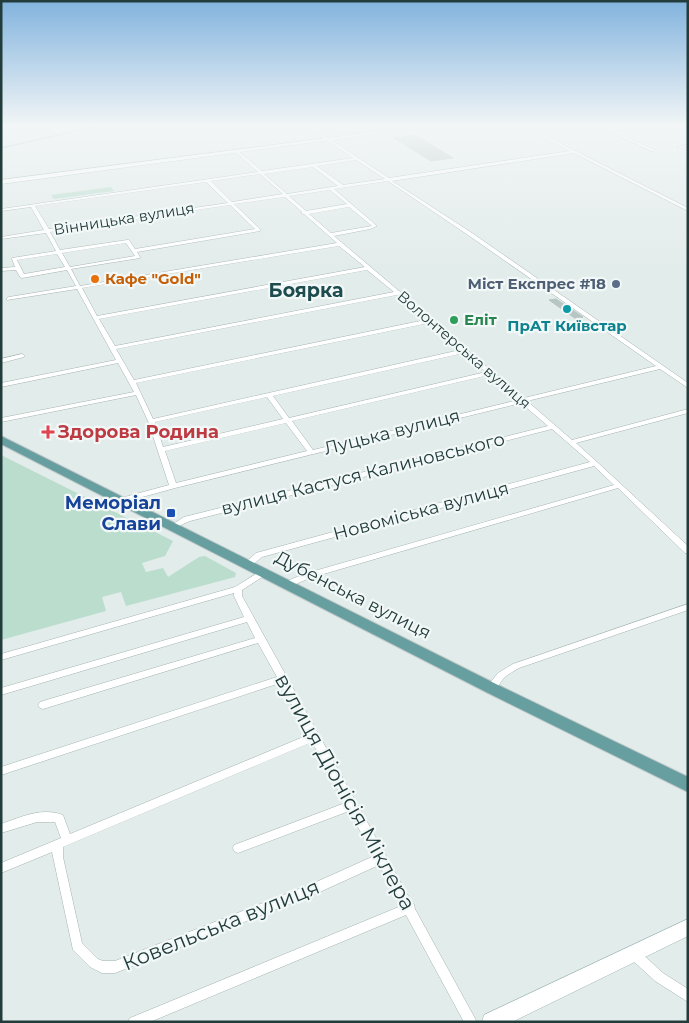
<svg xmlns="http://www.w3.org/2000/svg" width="689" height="1023" font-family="Montserrat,sans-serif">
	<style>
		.green { fill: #bbddce }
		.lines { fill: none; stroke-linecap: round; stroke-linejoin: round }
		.stream { stroke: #8ab1d0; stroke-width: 1 }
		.building { fill: #b7c6c4; stroke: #b4c5c3 }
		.minor-casing { stroke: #a5b4b2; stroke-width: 1 }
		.secondary-casing { stroke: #a0b7b6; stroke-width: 1 }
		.primary-casing { stroke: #c1c8c8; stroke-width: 2 }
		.minor { fill: #fff; fill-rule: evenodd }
		.secondary { fill: #fff; fill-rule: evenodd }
		.primary { fill: #679fa0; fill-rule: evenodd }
		.food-dot { fill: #e8710a; stroke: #f2f8f7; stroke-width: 2 }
		.service-dot { fill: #5c6f8a; stroke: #f2f8f7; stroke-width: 2 }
		.culture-dot { fill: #0f9aa8; stroke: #f2f8f7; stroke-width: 2 }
		.leisure-dot { fill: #2e9e5b; stroke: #f2f8f7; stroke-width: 2 }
		.health-dot { fill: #e0444e; stroke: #f2f8f7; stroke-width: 2 }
		.transit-dot { fill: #1a4fb4; stroke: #f2f8f7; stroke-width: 2 }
		.labels { text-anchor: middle; stroke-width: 4.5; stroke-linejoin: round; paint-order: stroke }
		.far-street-label { font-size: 15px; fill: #223c3c; stroke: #f2f8f7 }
		.far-food-label { font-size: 15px; font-weight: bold; fill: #c56008; stroke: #f2f8f7; text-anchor: start }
		.far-service-label { font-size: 15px; font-weight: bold; fill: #4e5e75; stroke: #f2f8f7; text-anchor: end }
		.far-leisure-label { font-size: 15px; font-weight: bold; fill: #27864d; stroke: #f2f8f7; text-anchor: start }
		.far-culture-label { font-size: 15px; font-weight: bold; fill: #0d838f; stroke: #f2f8f7 }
		.health-label { font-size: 18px; font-weight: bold; fill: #be3a42; stroke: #f2f8f7; text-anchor: start }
		.street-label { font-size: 18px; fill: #223c3c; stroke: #f2f8f7 }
		.transit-label { font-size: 18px; font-weight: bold; fill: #164399; stroke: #f2f8f7; text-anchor: end }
		.far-district-label { font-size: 19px; font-weight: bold; fill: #1e4c4e; stroke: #f2f8f7 }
		.near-street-label { font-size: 21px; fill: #223c3c; stroke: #f2f8f7 }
	</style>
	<rect width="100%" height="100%" fill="#e2ecea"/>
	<path class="green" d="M111,187L114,191L54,199L51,195Z
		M1,455L173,541L165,556L142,563L146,572L163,568L168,577L199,557L205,556L236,573L235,577L126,606L121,592L102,597L106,611L1,640Z"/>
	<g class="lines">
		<path class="stream" d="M1,148L102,125"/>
	</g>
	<path class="building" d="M415,135L453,158L431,161L394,138Z
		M556,299L583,317L576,319L549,300Z"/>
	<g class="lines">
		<g class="minor-casing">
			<path id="minor" d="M304,125H308L389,178L570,151L520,125H524L688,208V211L574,153L392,181L472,233L688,383V388L660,369L527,401L572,440L688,409V413L576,443L597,462L688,546V553H685L618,488L310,578L291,586H285L284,584L285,582L304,574L614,485L594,466L262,557L252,565L249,566L245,563L256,553L590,462L552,429L190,521L174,528L170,526L184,517L548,426L521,403L175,488L124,502H121L120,500L121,498L169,485L148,421L136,395L1,422V418L134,392L118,363L1,387V383L116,360L77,289L7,300V298L9,297L76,286L67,270L22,278L20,277L16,270L1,271V268L15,267L12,259V258L56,251L46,233L1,239V237L44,230L31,207L1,211V209L258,172L236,152L237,150L262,171L353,158ZM356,160L385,179L343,185L317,166ZM313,167L338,186L287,194L264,174ZM260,174L283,194L232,202L211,181ZM388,181L468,235L656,366L524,398L401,294V292L399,291L334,236L370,229L377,226L334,189ZM206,182L228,203L49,229L35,206ZM330,190L347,204L306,211L289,196ZM285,197L302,212V214H304L337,243L80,286L71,269L140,258V257L137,252L260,231V229L234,204ZM230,205L255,229L135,249L129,240H127L60,250L50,232ZM349,207L372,226L331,233L309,214ZM126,243L135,256L70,267L62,253ZM339,246L365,267L97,316L82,288ZM57,254L65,267L24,274L17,260ZM367,270L394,292L115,346L99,319ZM397,295L425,320L134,380L116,349ZM429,323L460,350L153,419L136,383ZM464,353L486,372L289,418L273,396ZM489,375L518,400L313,450L292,421ZM267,397L283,419L163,447L155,422ZM286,423L307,451L176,483L165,451Z
				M595,125H600L615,132L666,125H674L619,134L655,150L654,152Z
				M688,145V147L679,148L677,147Z
				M22,354L25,356L24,357L1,363V359Z
				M264,569L268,572L267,574L242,590V596L412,903L414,904L415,909L477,1022H464L406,915L150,1022H128L130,1018L401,906L379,865L322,891L115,973H102L90,967L73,950L52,852L1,873V863L61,838L55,822H37L1,833V824C21,817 42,807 63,815L70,834L308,735L280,683L1,775V767L277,677L258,643L43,709L40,708L38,705L40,702L43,701L255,638L247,622L1,695V688L244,617L234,596V593L1,660V654L235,587ZM312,742L345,803L234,845L233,848L234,851L238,853L349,811L374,856L314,883L115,961H103L98,959L82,943L63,857V847Z
				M688,604V610L519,668C514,671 508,674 504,678C498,684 498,692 488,690L486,688L498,673L513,664Z
				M634,948L638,950L663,973L688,989V1002L655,981L630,958L628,954L630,950Z"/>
		</g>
		<g class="secondary-casing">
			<path id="secondary" d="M428,125H442L1,184V180Z
				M688,919V936L512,1022H482L484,1015Z"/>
		</g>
		<g class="primary-casing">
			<path id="primary" d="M1,436L496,684L688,777V792L486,692L1,444Z"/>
		</g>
		<use href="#minor" class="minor"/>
		<use href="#secondary" class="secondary"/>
		<use href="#primary" class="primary"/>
	</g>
	<linearGradient id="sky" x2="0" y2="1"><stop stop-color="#82b3de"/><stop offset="0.47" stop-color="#f2f6f6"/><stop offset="1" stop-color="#f2f6f6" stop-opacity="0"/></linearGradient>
	<rect width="689" height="268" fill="url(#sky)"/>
	<circle class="food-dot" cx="95" cy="279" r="5"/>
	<circle class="service-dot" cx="616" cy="284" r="5"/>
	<circle class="culture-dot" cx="567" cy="309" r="5"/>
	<circle class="leisure-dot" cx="454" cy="320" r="5"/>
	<path class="health-dot" d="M45.5 424.5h5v5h5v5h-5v5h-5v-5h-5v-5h5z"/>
	<rect class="transit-dot" x="166" y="508" width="10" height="10" rx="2.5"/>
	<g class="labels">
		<g class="far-street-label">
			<text transform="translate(124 219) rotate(-9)" y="5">Вінницька вулиця</text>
			<text transform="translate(464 350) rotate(41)" y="5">Волонтерська вулиця</text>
		</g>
		<g class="far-food-label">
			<text x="105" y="284">Кафе "Gold"</text>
		</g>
		<g class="far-service-label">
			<text x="606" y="289">Міст Експрес #18</text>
		</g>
		<g class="far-leisure-label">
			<text x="464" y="325">Еліт</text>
		</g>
		<g class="far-culture-label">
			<text x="567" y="331">ПрАТ Київстар</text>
		</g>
		<g class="health-label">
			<text x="58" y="438">Здорова Родина</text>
		</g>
		<g class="street-label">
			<text transform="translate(392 432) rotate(-14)" y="6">Луцька вулиця</text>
			<text transform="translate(363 474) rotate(-14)" y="6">вулиця Кастуся Калиновського</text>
			<text transform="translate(421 511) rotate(-15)" y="6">Новоміська вулиця</text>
			<text transform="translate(353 595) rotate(27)" y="6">Дубенська вулиця</text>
		</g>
		<g class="transit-label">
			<text x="161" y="509">Меморіал<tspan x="161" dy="21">Слави</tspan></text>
		</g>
		<g class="far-district-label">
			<text x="306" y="297">Боярка</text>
		</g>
		<g class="near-street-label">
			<text transform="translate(345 792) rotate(61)" y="7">вулиця Діонісія Міклера</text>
			<text transform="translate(221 925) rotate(-22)" y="7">Ковельська вулиця</text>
		</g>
	</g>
	<rect width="689" height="1023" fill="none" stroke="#223c3c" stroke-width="5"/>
</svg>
